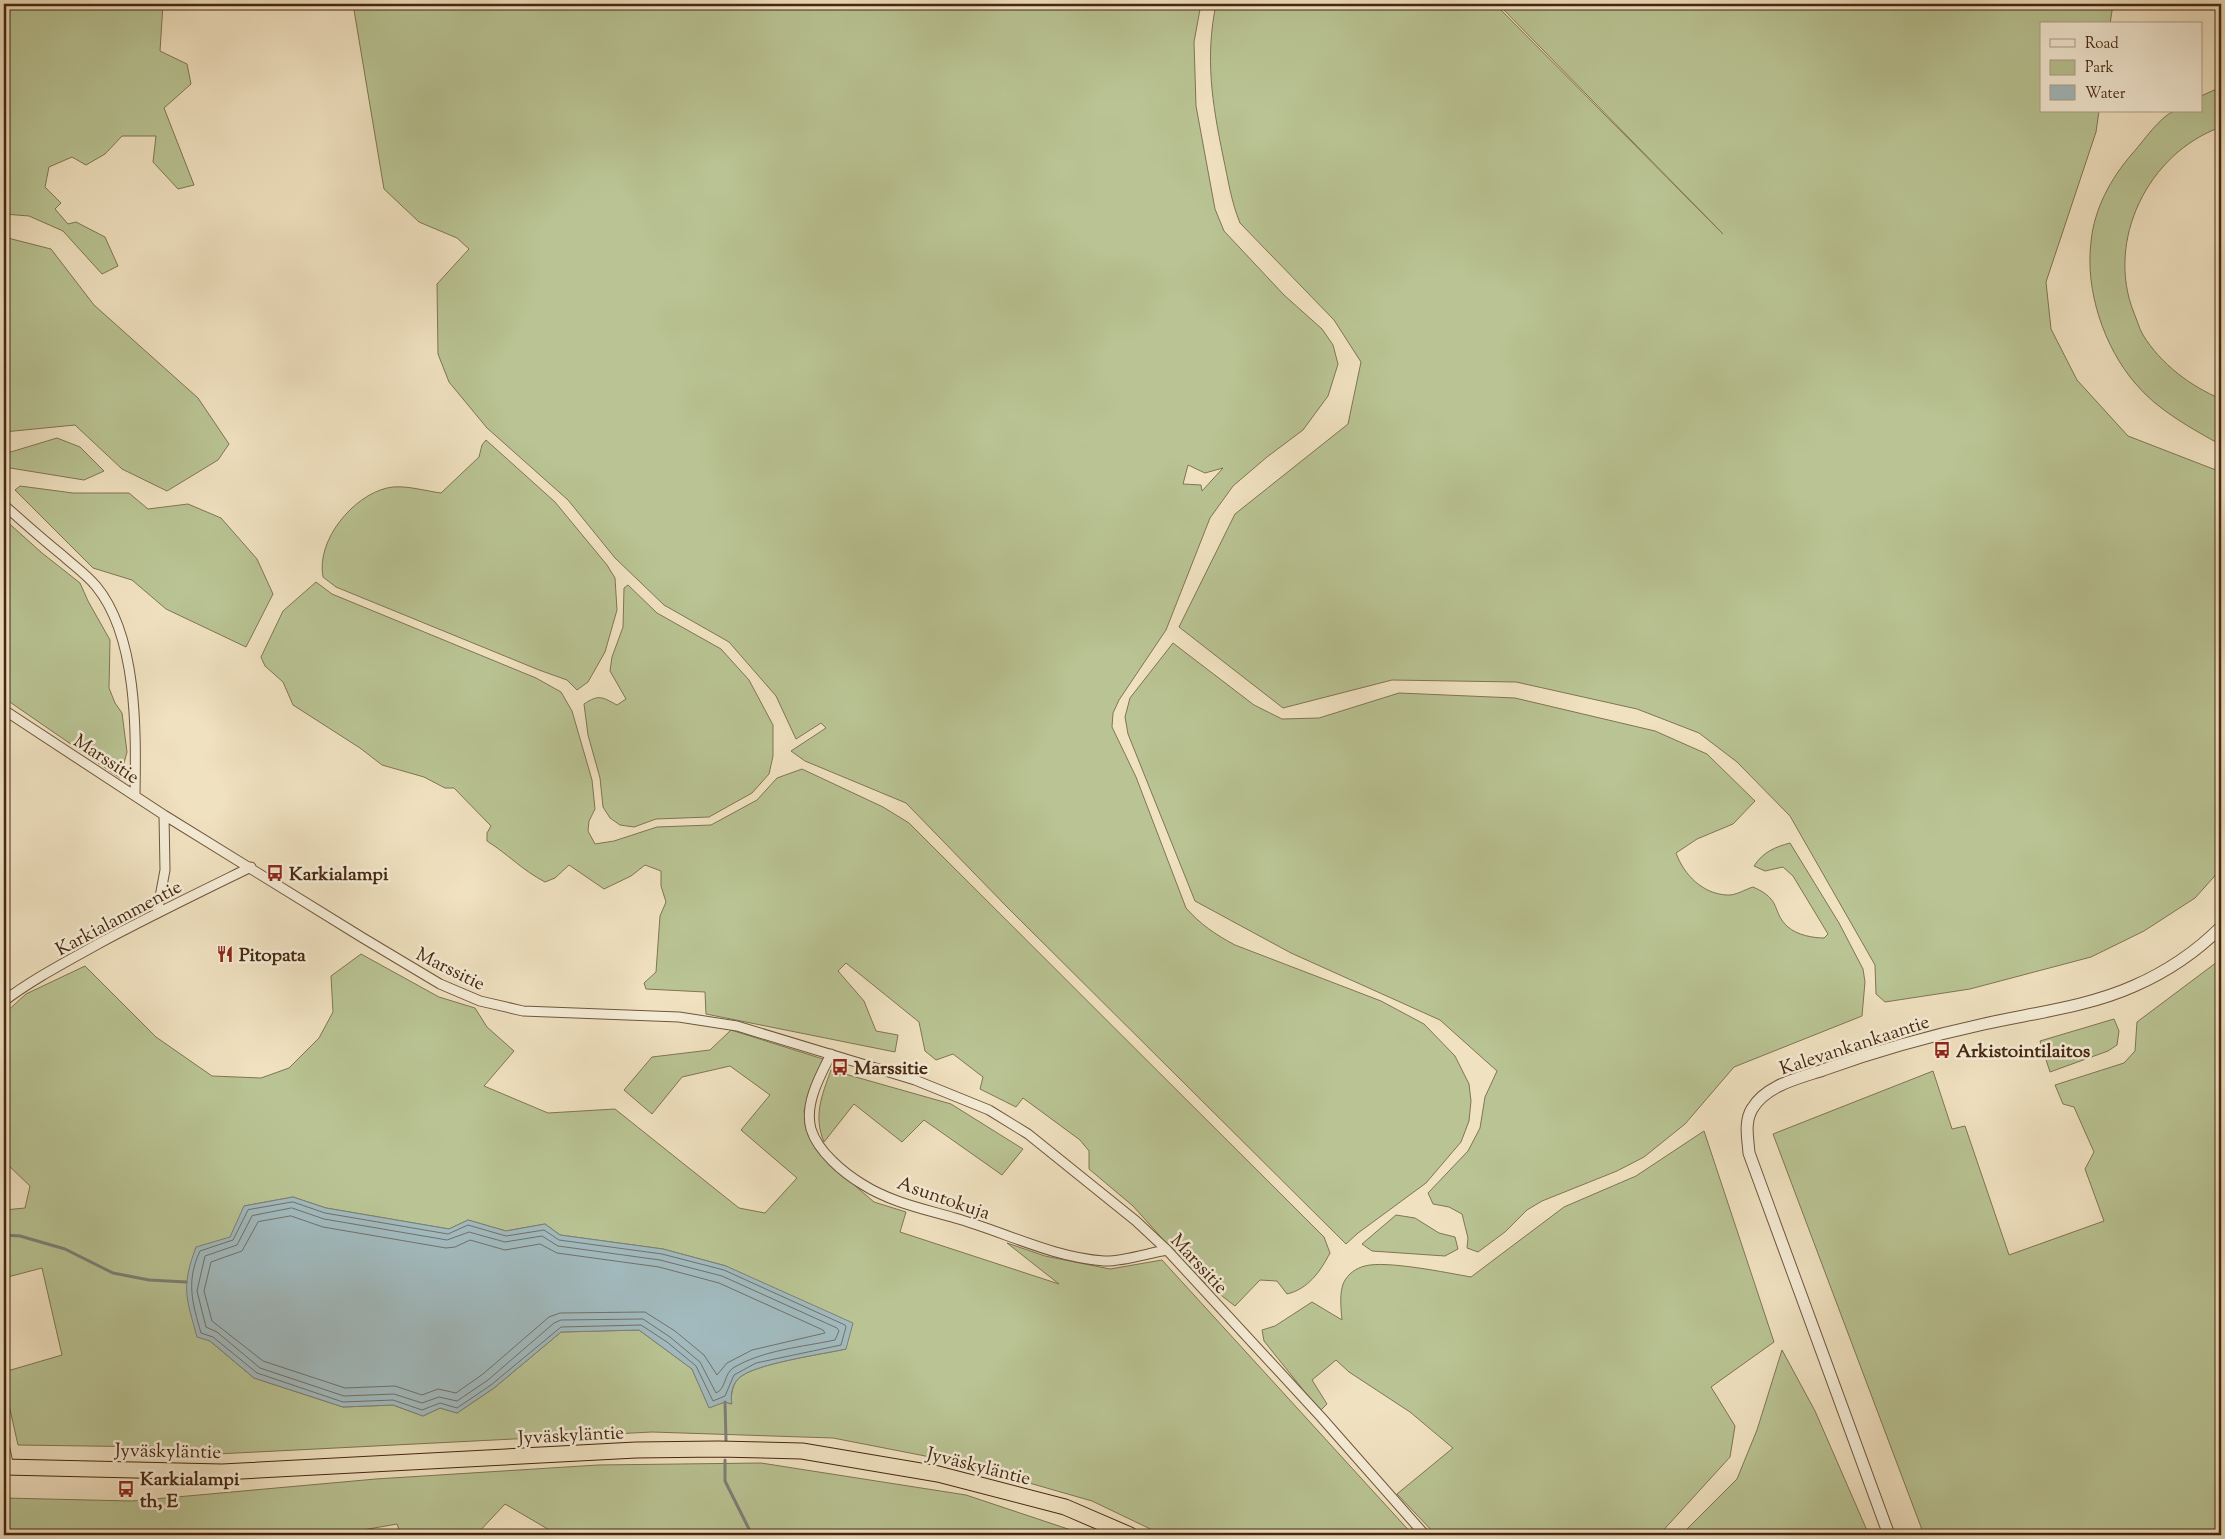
<svg xmlns="http://www.w3.org/2000/svg" width="2225" height="1539" font-family="'Sorts Mill Goudy',serif">
	<style>
		.green { fill: #b9c393; stroke: #807552; fill-rule: evenodd }
		.water { fill: #a1babe; stroke: #7d7f78 }
		.lines { fill: none; stroke-linecap: round; stroke-linejoin: round }
		.shore { stroke: #747067; stroke-width: 1 }
		.stream { stroke: #7d7f78; stroke-width: 3 }
		.minor-casing { stroke: #70563c; stroke-width: 11 }
		.tertiary-casing { stroke: #70563c; stroke-width: 13 }
		.trunk-casing { stroke: #462710; stroke-width: 17 }
		.minor { stroke: #f5ecd6; stroke-width: 9 }
		.tertiary { stroke: #f5ecd6; stroke-width: 11 }
		.trunk { stroke: #f0e1c0; stroke-width: 15 }
		.labels { text-anchor: middle; stroke-width: 5; stroke-linejoin: round; paint-order: stroke }
		.street-label { font-size: 19px; fill: #462710; stroke: #f5ecd6 }
		.poi-label { font-size: 19px; font-weight: bold; fill: #462710; stroke: #f5ecd6; text-anchor: start }
	</style>
	<rect width="100%" height="100%" fill="#f0e1c0"/>
	<filter id="stains"><feTurbulence type="fractalNoise" baseFrequency=".004" numOctaves="4"/><feColorMatrix values="0 0 0 0 .2 0 0 0 0 .09 0 0 0 0 .02 0 0 0 .5 -.17"/></filter>
	<radialGradient id="worn" r=".72"><stop offset=".6" stop-color="#630" stop-opacity="0"/><stop offset="1" stop-color="#630" stop-opacity=".3"/></radialGradient>
	<path class="green" d="M4,4H163L160,51L187,64L191,84L164,108L194,185L178,189L153,162L156,136H122L105,154L86,165L72,157L49,167L45,187L61,203L55,209L68,224L76,222L105,237L118,266L102,274L63,231L29,216L4,214Z
		M353,4H1201L1194,42L1196,106L1215,209L1224,231L1284,295L1322,329L1333,345L1338,364L1328,396L1303,430L1267,457L1233,486L1210,518L1166,630L1119,700L1113,713L1112,727L1136,777L1186,908C1200,924 1216,935 1235,945L1381,1001L1424,1024L1455,1056L1469,1084L1471,1101L1469,1121L1461,1142L1426,1183L1358,1233L1346,1244L1008,908L906,803L805,761L791,751L826,728L821,723L796,739L776,696L729,642L664,605L615,558L568,500L487,428L449,382L438,354L437,284L469,249L457,238L419,222L384,189ZM1188,465L1205,473L1223,468L1202,491L1201,485L1183,484Z
		M1216,4H1495L1723,234L1498,4H2113L2110,24H2041V111H2099L2096,132L2046,282L2051,329L2077,380L2128,436L2221,472V869L2195,898L2144,931L2091,957L1970,989L1885,1002L1876,994L1875,965L1790,816L1737,762L1699,733L1637,709L1516,682L1392,680L1283,708L1179,627L1235,514L1348,424L1361,362L1334,320L1240,223C1231,201 1228,179 1223,156C1212,102 1205,58 1216,4Z
		M2221,87V127C2148,153 2105,241 2134,313C2137,320 2139,328 2143,335C2161,364 2190,386 2221,399V445C2191,428 2157,410 2135,383C2104,347 2085,290 2091,242C2094,209 2111,178 2132,154C2142,143 2161,115 2175,111C2182,109 2194,111 2201,111V96Z
		M4,237L51,249L94,305L198,398L229,444L218,460L167,491L122,469L75,425L4,432Z
		M57,438L80,447L104,471L84,480L4,467V454Z
		M486,440L555,502L607,565L615,578L617,610L605,652L588,682L577,690L567,680L539,670L336,587L323,577C316,540 353,496 387,488C403,484 425,491 441,493L479,457L482,445Z
		M20,486L73,493H129L148,509L188,504L221,518L257,559L273,594L246,647L166,609L132,580L93,568L15,490Z
		M4,519L42,553L80,583L88,601L110,640L109,688L115,703L122,713L127,752L120,778L4,698Z
		M316,582L332,594L536,678L561,692L572,711L592,780L595,809L589,821L588,831L595,844L614,841L657,827L711,825L757,800L777,778L802,769L883,807L909,823L1324,1237L1330,1253C1320,1272 1308,1289 1287,1294L1277,1281L1260,1280L1235,1306L1195,1275L1133,1206L1089,1169V1151L1080,1140L1023,1098L1016,1107L980,1089L983,1077L953,1054L936,1060L925,1051L919,1022L846,963L838,971L864,1001L876,1031L898,1035L895,1052L706,1014L705,992L646,989L644,983L656,972L660,916L666,902L661,886V871L645,865L631,876L604,889L569,865L555,878L545,882C522,870 509,855 487,841V833L491,826L454,788H445L424,777L382,765L360,748L293,705L283,682L265,666L261,657L283,611Z
		M628,585L657,613L721,649L749,680L773,725V756L769,774L752,793L709,817L656,819L634,827L620,825L610,818L603,807L600,778L588,735L584,704C599,694 602,697 617,705L626,699L610,671L612,657L623,627L624,588Z
		M1173,643L1254,705L1282,719L1319,718L1399,693L1515,698L1655,731L1707,754L1755,801L1733,824L1697,839L1676,853C1684,875 1703,894 1727,895C1735,896 1746,889 1753,887C1783,900 1771,912 1788,927C1797,935 1813,938 1824,938L1828,934L1793,876L1783,867L1765,871L1754,866C1763,852 1775,847 1790,843L1839,923L1863,969L1865,982L1862,1016L1734,1067L1685,1124L1644,1157L1617,1171L1542,1201L1527,1210L1505,1232L1478,1252L1467,1248L1468,1238L1462,1214L1449,1207L1433,1204L1428,1193L1468,1151L1480,1128L1485,1097L1497,1071L1440,1020L1291,953L1195,901L1128,734L1125,717L1130,698Z
		M361,954L439,997L475,1008L487,1027L514,1051L484,1086L548,1113L615,1109L739,1208L765,1213L797,1178L741,1130L770,1095L730,1066L682,1077L652,1114L624,1090L652,1057L710,1050L731,1030L823,1059L804,1111L808,1135L839,1172L874,1202L906,1212L900,1232L1059,1284L1007,1243L1045,1256L1110,1269L1162,1260L1413,1535H1163L1092,1501L956,1462L833,1438L652,1432L217,1454L158,1447L18,1445L4,1383V1372L62,1355L42,1268L4,1278V1210L25,1208L30,1186L7,1164L4,1165V1014L26,994L85,966L156,1037L212,1076L261,1078L289,1068L319,1038L333,1012L331,976ZM293,1197L326,1208L449,1229L468,1220L506,1231L545,1224L560,1235L663,1249L726,1266L846,1349C824,1354 751,1364 738,1379C732,1385 731,1396 731,1404L725,1402L709,1407L692,1369L639,1330L561,1332L494,1388L457,1413L440,1408L423,1416L393,1405L343,1407L254,1378L210,1341L244,1206Z
		M2221,959V1535H1924L1773,1134L1933,1071L1952,1129L1965,1126L2009,1255L2104,1221L2085,1169L2094,1152L2074,1107L2063,1104L2055,1085L2124,1063L2135,1051L2137,1022Z
		M2114,1019L2119,1031L2117,1045L2108,1051L2050,1072L2040,1041Z
		M831,1070L951,1104L1023,1149L1002,1175L924,1120L902,1142L854,1104L824,1142C813,1116 822,1095 831,1070Z
		M1704,1131L1774,1342L1711,1387L1735,1426L1730,1457L1659,1535H1436L1397,1494L1453,1448L1410,1412L1349,1372L1336,1360L1312,1380L1327,1404L1320,1411L1264,1341L1262,1330L1275,1326L1312,1302L1342,1320C1341,1309 1339,1292 1344,1282C1348,1274 1356,1268 1365,1266C1386,1260 1448,1273 1471,1277L1564,1207L1636,1176Z
		M1396,1215L1415,1218L1439,1233L1455,1237L1458,1249L1445,1256L1372,1251L1362,1244Z
		M1782,1350L1815,1411L1869,1535H1681L1737,1479L1757,1430Z
		M761,1463L966,1495L1086,1535H558L505,1504L476,1535H401L397,1524L334,1535H4V1498L132,1501L376,1479L598,1465Z"/>
	<path class="water" d="M293,1197L326,1208L449,1229L468,1220L506,1231L545,1224L560,1235L663,1249L726,1266L853,1323L846,1349C824,1354 751,1364 738,1379C732,1385 730,1396 732,1404L725,1402L709,1408L692,1369L639,1330L561,1332L494,1388L457,1413L440,1408L423,1416L393,1405L343,1407L254,1378L210,1341L197,1337C186,1297 181,1288 196,1247L230,1237L244,1206Z"/>
	<g class="lines">
		<path class="shore" d="M293,1202L325,1213L448,1234L468,1225L506,1236L544,1230L559,1240L662,1254L724,1270L845,1325L846,1327L841,1345L756,1363L734,1375L725,1396L713,1401L696,1366L667,1342L641,1325L561,1327L491,1385L457,1408L440,1403L422,1410L393,1400L343,1402L257,1373L213,1337L201,1333C192,1302 186,1281 200,1251L233,1240L248,1210Z
			M292,1208L324,1219L447,1240L469,1232L505,1242L542,1236L558,1246L660,1260L722,1276L837,1328L839,1331L835,1340C802,1347 763,1350 733,1368C724,1374 726,1389 716,1393L700,1362L670,1337L643,1319L561,1320L554,1323L488,1380L457,1401L439,1397L422,1403L394,1394L344,1396L260,1368L217,1332L206,1327L197,1291L205,1256L237,1245L252,1216Z
			M291,1216L323,1227L446,1248L455,1247L470,1240L505,1250L540,1244L557,1253L659,1267L719,1283L823,1330L825,1333L752,1350L727,1363L717,1375L704,1355L675,1331L645,1312L560,1313L549,1317L483,1374L456,1393L438,1389L422,1395L395,1386L345,1388L263,1361L212,1321L204,1291L211,1262L242,1251L258,1222Z"/>
		<path class="stream" d="M4,1235L20,1236L65,1249L113,1273L149,1280L186,1282
			M725,1402L726,1441
			M725,1460V1481L752,1535"/>
		<g class="minor-casing">
			<path id="minor" d="M4,505C23,522 42,539 62,555C73,565 86,574 96,586C138,637 136,732 135,795
				M4,710L164,815L363,938L440,984L480,1001L523,1011L679,1017L737,1026L915,1080L989,1110L1028,1134L1136,1221L1167,1250L1321,1417L1425,1535
				M157,913L165,870L164,815
				M4,1001C33,979 66,962 98,944C148,917 200,892 251,867
				M831,1054C820,1076 804,1104 811,1129C818,1152 844,1173 862,1184C890,1202 924,1209 955,1218C1005,1232 1051,1257 1104,1261C1121,1262 1149,1253 1167,1250
				M4,1444L9,1468"/>
		</g>
		<g class="tertiary-casing">
			<path id="tertiary" d="M1889,1535L1749,1153C1748,1139 1744,1122 1752,1109C1766,1085 1799,1078 1823,1070C1876,1051 1929,1036 1984,1024C2033,1013 2087,1007 2134,986C2166,972 2197,951 2221,927"/>
		</g>
		<g class="trunk-casing">
			<path id="trunk" d="M4,1467L222,1472L636,1450L718,1449L802,1451L938,1474L1065,1507L1130,1535"/>
		</g>
		<use href="#minor" class="minor"/>
		<use href="#tertiary" class="tertiary"/>
		<use href="#trunk" class="trunk"/>
	</g>
	<defs>
		<g id="bus-bare" transform="scale(1.35)"><path d="M-5-6H5V4H4V6H2V4H-2V6H-4V4H-5ZM-3.5-4V0h7V-4ZM-3.5 1.2v1.5H-2V1.2ZM2 1.2v1.5H3.5V1.2Z" fill="#8f2418" stroke="#f5ecd6" stroke-width="2.5" paint-order="stroke"/></g>
		<g id="restaurant-bare" transform="scale(1.35)"><path d="M-5-6h1v4h1v-4h1v4h1v-4h1v5L-1.5 .5V6h-2V.5L-5-1ZM5-6V6H3V1.5H1.5Q1.5-4 5-6Z" fill="#8f2418" stroke="#f5ecd6" stroke-width="2.5" paint-order="stroke"/></g>
	</defs>
	<g fill-rule="evenodd">
		<use href="#bus-bare" x="275" y="873"/>
		<use href="#restaurant-bare" x="225" y="954"/>
		<use href="#bus-bare" x="1942" y="1050"/>
		<use href="#bus-bare" x="840" y="1067"/>
		<use href="#bus-bare" x="126" y="1489"/>
	</g>
	<g class="labels">
		<g class="street-label">
			<text transform="translate(107 758) rotate(33)" y="7">Marssitie</text>
			<text transform="translate(118 917) rotate(-28)" y="7">Karkialammentie</text>
			<text transform="translate(451 968) rotate(26)" y="7">Marssitie</text>
			<text transform="translate(1854 1044) rotate(-18)" y="7">Kalevankankaantie</text>
			<text transform="translate(944 1197) rotate(19)" y="7">Asuntokuja</text>
			<text transform="translate(1200 1263) rotate(47)" y="7">Marssitie</text>
			<text transform="translate(571 1434) rotate(-3)" y="7">Jyväskyläntie</text>
			<text transform="translate(168 1450) rotate(1)" y="7">Jyväskyläntie</text>
			<text transform="translate(979 1465) rotate(14)" y="7">Jyväskyläntie</text>
		</g>
		<g class="poi-label">
			<text x="289" y="880">Karkialampi</text>
			<text x="239" y="961">Pitopata</text>
			<text x="1956" y="1057">Arkistointilaitos</text>
			<text x="854" y="1074">Marssitie</text>
			<text x="140" y="1485">Karkialampi<tspan x="140" dy="22">th, E</tspan></text>
		</g>
	</g>
	<rect width="2225" height="1539" fill="none" stroke="#f0e1c0" stroke-width="20"/>
	<rect x="5" y="5" width="2215" height="1529" fill="none" stroke="#462710" stroke-width="2.5"/>
	<rect x="10" y="10" width="2205" height="1519" fill="none" stroke="#462710"/>
	<rect x="2040" y="22" width="162" height="90" fill="#f5ecd6" stroke="#af9d87"/>
	<rect x="2050" y="39" width="25" height="8" fill="#f5ecd6" stroke="#af9d87"/>
	<text x="2085" y="48" font-size="15" fill="#462710">Road</text>
	<rect x="2050" y="60" width="25" height="15" fill="#b9c393" stroke="#af9d87"/>
	<text x="2085" y="72" font-size="15" fill="#462710">Park</text>
	<rect x="2050" y="85" width="25" height="15" fill="#a1babe" stroke="#af9d87"/>
	<text x="2085" y="98" font-size="15" fill="#462710">Water</text>
	<rect width="100%" height="100%" filter="url(#stains)"/>
	<rect width="100%" height="100%" fill="url(#worn)"/>
</svg>
